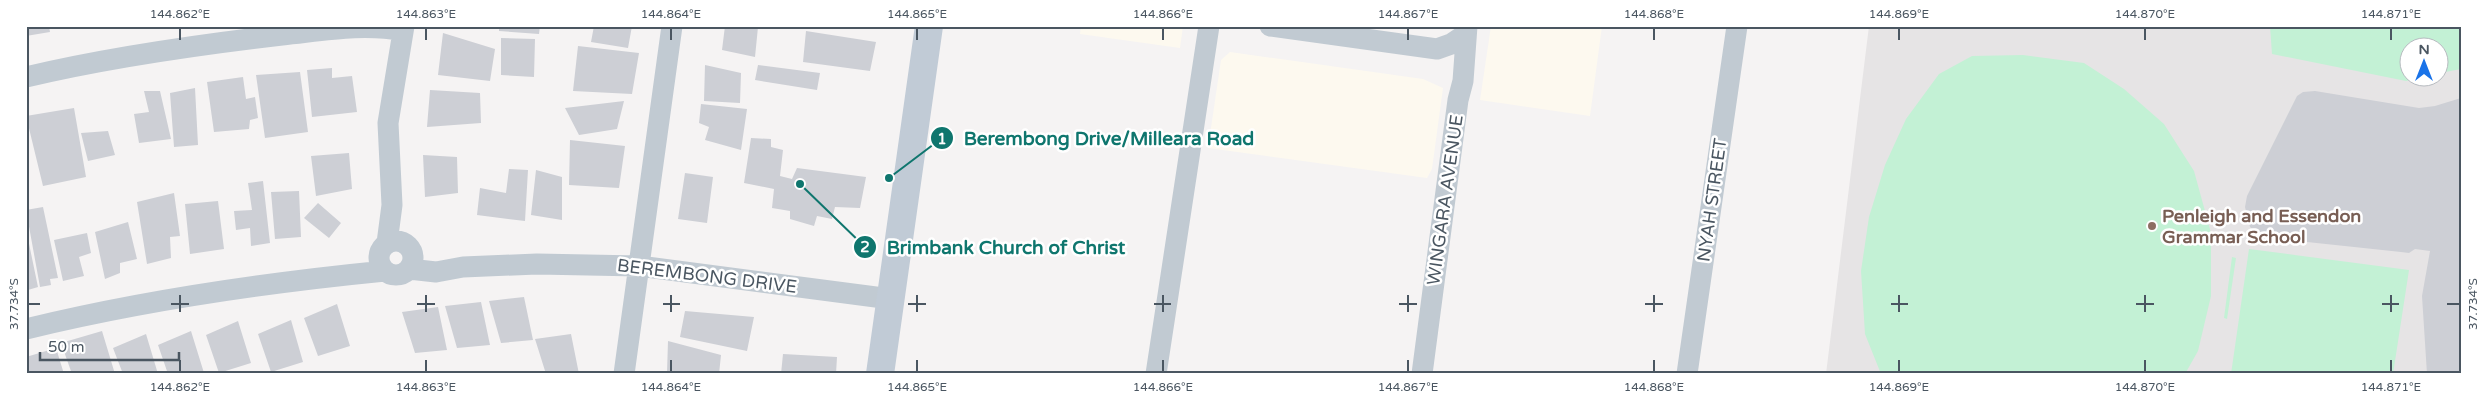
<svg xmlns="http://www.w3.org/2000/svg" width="2487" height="400" font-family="'Varela Round',sans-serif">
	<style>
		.commercial { fill: #fdf9ef }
		.education { fill: #e6e4e5; fill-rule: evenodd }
		.green { fill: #c3f1d5 }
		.building { fill: #cdcfd5 }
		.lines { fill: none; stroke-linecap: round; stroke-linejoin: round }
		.street { stroke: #c1cad2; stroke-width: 21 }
		.secondary { stroke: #c1cbd6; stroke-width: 28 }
		.ticks { fill: none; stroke: #4a5661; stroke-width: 2 }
		.education-dot { fill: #8d6e63; stroke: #fff; stroke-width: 2 }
		.labels { text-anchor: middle; stroke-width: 5; stroke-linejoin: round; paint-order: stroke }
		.street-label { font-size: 18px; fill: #4a5661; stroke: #fff }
		.education-label { font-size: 18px; font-weight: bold; fill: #785e54; stroke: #fff; text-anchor: start }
		.leader { fill: none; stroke: #0f766e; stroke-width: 2 }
		.callout-dot { fill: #0f766e; stroke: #fff; stroke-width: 2 }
		.mark-label { font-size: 15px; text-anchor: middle; font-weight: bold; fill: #fff }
		.callout-label { font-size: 19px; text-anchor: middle; font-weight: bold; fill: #0f766e; stroke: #fff; stroke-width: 5; stroke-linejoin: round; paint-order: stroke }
		.neatline { fill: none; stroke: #4a5661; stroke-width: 2 }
		.ticks-label { font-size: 12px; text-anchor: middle; fill: #4a5661 }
	</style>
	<rect width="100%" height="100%" fill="#f5f3f3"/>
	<path class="commercial" d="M1081,26H1183L1180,48L1080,34Z
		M1491,26H1602L1590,116L1480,100Z
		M1230,52L1423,79L1443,88L1432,169L1427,178L1208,148L1221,60Z"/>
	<path class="education" d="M1869,26H2461V374H1826ZM2410,48H2440V78H2410Z"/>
	<path class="green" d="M2270,26H2461V69L2440,73V48H2410V78H2421L2406,81L2272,54Z
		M2023,55L2084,63L2124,89L2164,124L2194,171L2211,233V296L2198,351L2185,374H1881L1865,334L1861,271L1869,217L1885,165L1906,119L1939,74L1972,56Z
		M2249,249L2409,270L2393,374H2231Z
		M2232,257L2236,258L2227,319L2224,318Z"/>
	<path class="building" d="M26,26H49L50,32L26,36Z
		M499,26H540L539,34L499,31Z
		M594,26H632L628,48L591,42Z
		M725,26L758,27L755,57L722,50Z
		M851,26H882L881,29Z
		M806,31L876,42L870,71L803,62Z
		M443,33L495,49L490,81L438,75Z
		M501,38L535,39L534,77L501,75Z
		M578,46L639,53L632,94L573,91Z
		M705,65L741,73L740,103L704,101Z
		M758,65L820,73L817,90L755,80Z
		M332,68V78L352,76L357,112L312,117L307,70Z
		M300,72L308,132L265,138L256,75Z
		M243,77L246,99L255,97L258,118L250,120L249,129L214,132L207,82Z
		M195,88L198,145L174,147L170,93Z
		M430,90L480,93L481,123L427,127Z
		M144,91H160L171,139L139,143L134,114L149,112Z
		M2315,91L2419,108L2435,106L2461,98V374H2427L2422,296L2430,251L2415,249L2409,253L2401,252L2270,238L2259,235L2250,227L2245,207L2247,196L2297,96L2303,92Z
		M624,101L617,129L579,135L565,108Z
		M701,104L747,109L741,150L705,140L709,127L699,123Z
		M74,108L86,177L43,186L26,116Z
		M108,131L115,155L88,161L81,133Z
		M751,138L771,139V147L783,150L780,176L792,179L797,168L866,177L860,208L835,207L832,219L817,216L814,226L790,219V211L772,208L774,189L744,183Z
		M570,140L625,146L619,188L569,185Z
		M349,153L352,189L316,196L311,156Z
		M423,155L457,157L458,193L425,197Z
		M509,169L528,170L525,221L477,215L480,188L506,193Z
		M536,170L562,177V220L531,215Z
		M685,173L713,177L707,223L678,219Z
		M263,181L270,243L251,246L250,228L236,230L234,211L252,210L248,183Z
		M299,191L301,237L275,239L271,192Z
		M174,193L180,236L170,237L171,258L147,264L137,202Z
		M218,201L224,249L190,254L185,204Z
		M318,203L341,223L329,238L304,218Z
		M43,207L58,278L50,279L51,285L40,287L26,210Z
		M128,222L137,259L120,263V273L105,279L95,232Z
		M87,233L91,253L79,257L84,276L63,281L54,240Z
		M27,234L38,287L28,290L26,284Z
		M524,297L533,340L501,343L489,301Z
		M481,302L490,345L457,348L445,306Z
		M337,304L350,346L318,356L304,318Z
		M438,307L447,350L415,353L402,312Z
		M685,311L754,317L747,351L680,337Z
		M291,320L303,362L271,372L258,334Z
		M238,321L251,363L219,373L206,335Z
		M102,331L115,374H72L61,343Z
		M191,331L204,373L168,374L158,345Z
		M146,334L158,374H123L113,348Z
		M571,334L579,374H546L535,339Z
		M668,341L721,355L719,374L667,373Z
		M56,348L64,374H26V357Z
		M783,354L837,357L836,374H781Z"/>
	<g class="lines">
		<path class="street" d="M1270,26L1437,49L1451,44L1466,34
			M26,77C110,57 196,45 282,35C322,31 363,23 403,31
			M379 258a17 17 0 1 1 34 0a17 17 0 1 1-34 0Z
			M387,243L392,205L388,123L404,26
			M409,269L436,272L463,267L537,264L639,266L891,299
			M26,329C145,300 263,283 385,271
			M624,374L672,26
			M1156,374L1209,26
			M1422,374L1458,100L1463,81L1467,26
			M1687,374L1737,26"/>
		<path class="secondary" d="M880,374L929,26"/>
	</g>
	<path class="ticks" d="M180,28V40M426,28V40M671,28V40M917,28V40M1163,28V40M1408,28V40M1654,28V40M1899,28V40M2145,28V40M2391,28V40M180,295V312M426,295V312M671,295V312M917,295V312M1163,295V312M1408,295V312M1654,295V312M1899,295V312M2145,295V312M2391,295V312M28,304H40M171,304H189M417,304H435M663,304H680M908,304H926M1154,304H1171M1399,304H1417M1645,304H1663M1891,304H1908M2136,304H2154M2382,304H2399M2447,304H2460M180,360V372M426,360V372M671,360V372M917,360V372M1163,360V372M1408,360V372M1654,360V372M1899,360V372M2145,360V372M2391,360V372"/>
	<circle class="education-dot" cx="2152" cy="226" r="5"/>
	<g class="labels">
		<g class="street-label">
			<text transform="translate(1445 200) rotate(-82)" y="6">WINGARA AVENUE</text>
			<text transform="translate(1712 200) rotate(-82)" y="6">NYAH STREET</text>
			<text transform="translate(707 276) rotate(7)" y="6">BEREMBONG DRIVE</text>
		</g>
		<g class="education-label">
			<text x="2162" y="222">Penleigh and Essendon<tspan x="2162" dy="21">Grammar School</tspan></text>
		</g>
	</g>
	<path class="leader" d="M889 178L942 138M800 184L865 247"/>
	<g class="callout-dot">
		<circle cx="889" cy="178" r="5"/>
		<circle cx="800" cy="184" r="5"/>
		<circle cx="942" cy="138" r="12"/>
		<circle cx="865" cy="247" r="12"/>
	</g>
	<g class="mark-label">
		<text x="942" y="144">1</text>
		<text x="865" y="252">2</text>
	</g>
	<g class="callout-label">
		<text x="1109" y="145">Berembong Drive/Milleara Road</text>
		<text x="1006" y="254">Brimbank Church of Christ</text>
	</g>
	<rect width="2487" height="400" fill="none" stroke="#ffffff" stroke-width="55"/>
	<g transform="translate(2424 62)"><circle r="24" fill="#ffffff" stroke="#b7bbc0"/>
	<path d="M0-4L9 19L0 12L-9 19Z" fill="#1a73e8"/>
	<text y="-8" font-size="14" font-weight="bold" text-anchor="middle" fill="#4a5661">N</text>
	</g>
	<path d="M40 352v8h139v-8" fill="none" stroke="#4a5661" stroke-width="2.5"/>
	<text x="48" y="352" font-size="15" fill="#4a5661" stroke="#ffffff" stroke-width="4" paint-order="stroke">50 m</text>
	<rect x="28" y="28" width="2432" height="344" class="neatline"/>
	<g class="ticks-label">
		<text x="180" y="18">144.862°E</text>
		<text x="426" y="18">144.863°E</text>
		<text x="671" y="18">144.864°E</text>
		<text x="917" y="18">144.865°E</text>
		<text x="1163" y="18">144.866°E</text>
		<text x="1408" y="18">144.867°E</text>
		<text x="1654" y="18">144.868°E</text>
		<text x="1899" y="18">144.869°E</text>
		<text x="2145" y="18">144.870°E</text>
		<text x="2391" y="18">144.871°E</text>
		<text transform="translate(14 304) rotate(-90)" y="4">37.734°S</text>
		<text transform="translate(2473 304) rotate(-90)" y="4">37.734°S</text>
		<text x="180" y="391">144.862°E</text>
		<text x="426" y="391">144.863°E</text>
		<text x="671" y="391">144.864°E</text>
		<text x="917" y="391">144.865°E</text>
		<text x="1163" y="391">144.866°E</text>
		<text x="1408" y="391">144.867°E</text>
		<text x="1654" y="391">144.868°E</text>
		<text x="1899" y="391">144.869°E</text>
		<text x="2145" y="391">144.870°E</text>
		<text x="2391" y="391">144.871°E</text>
	</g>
</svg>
